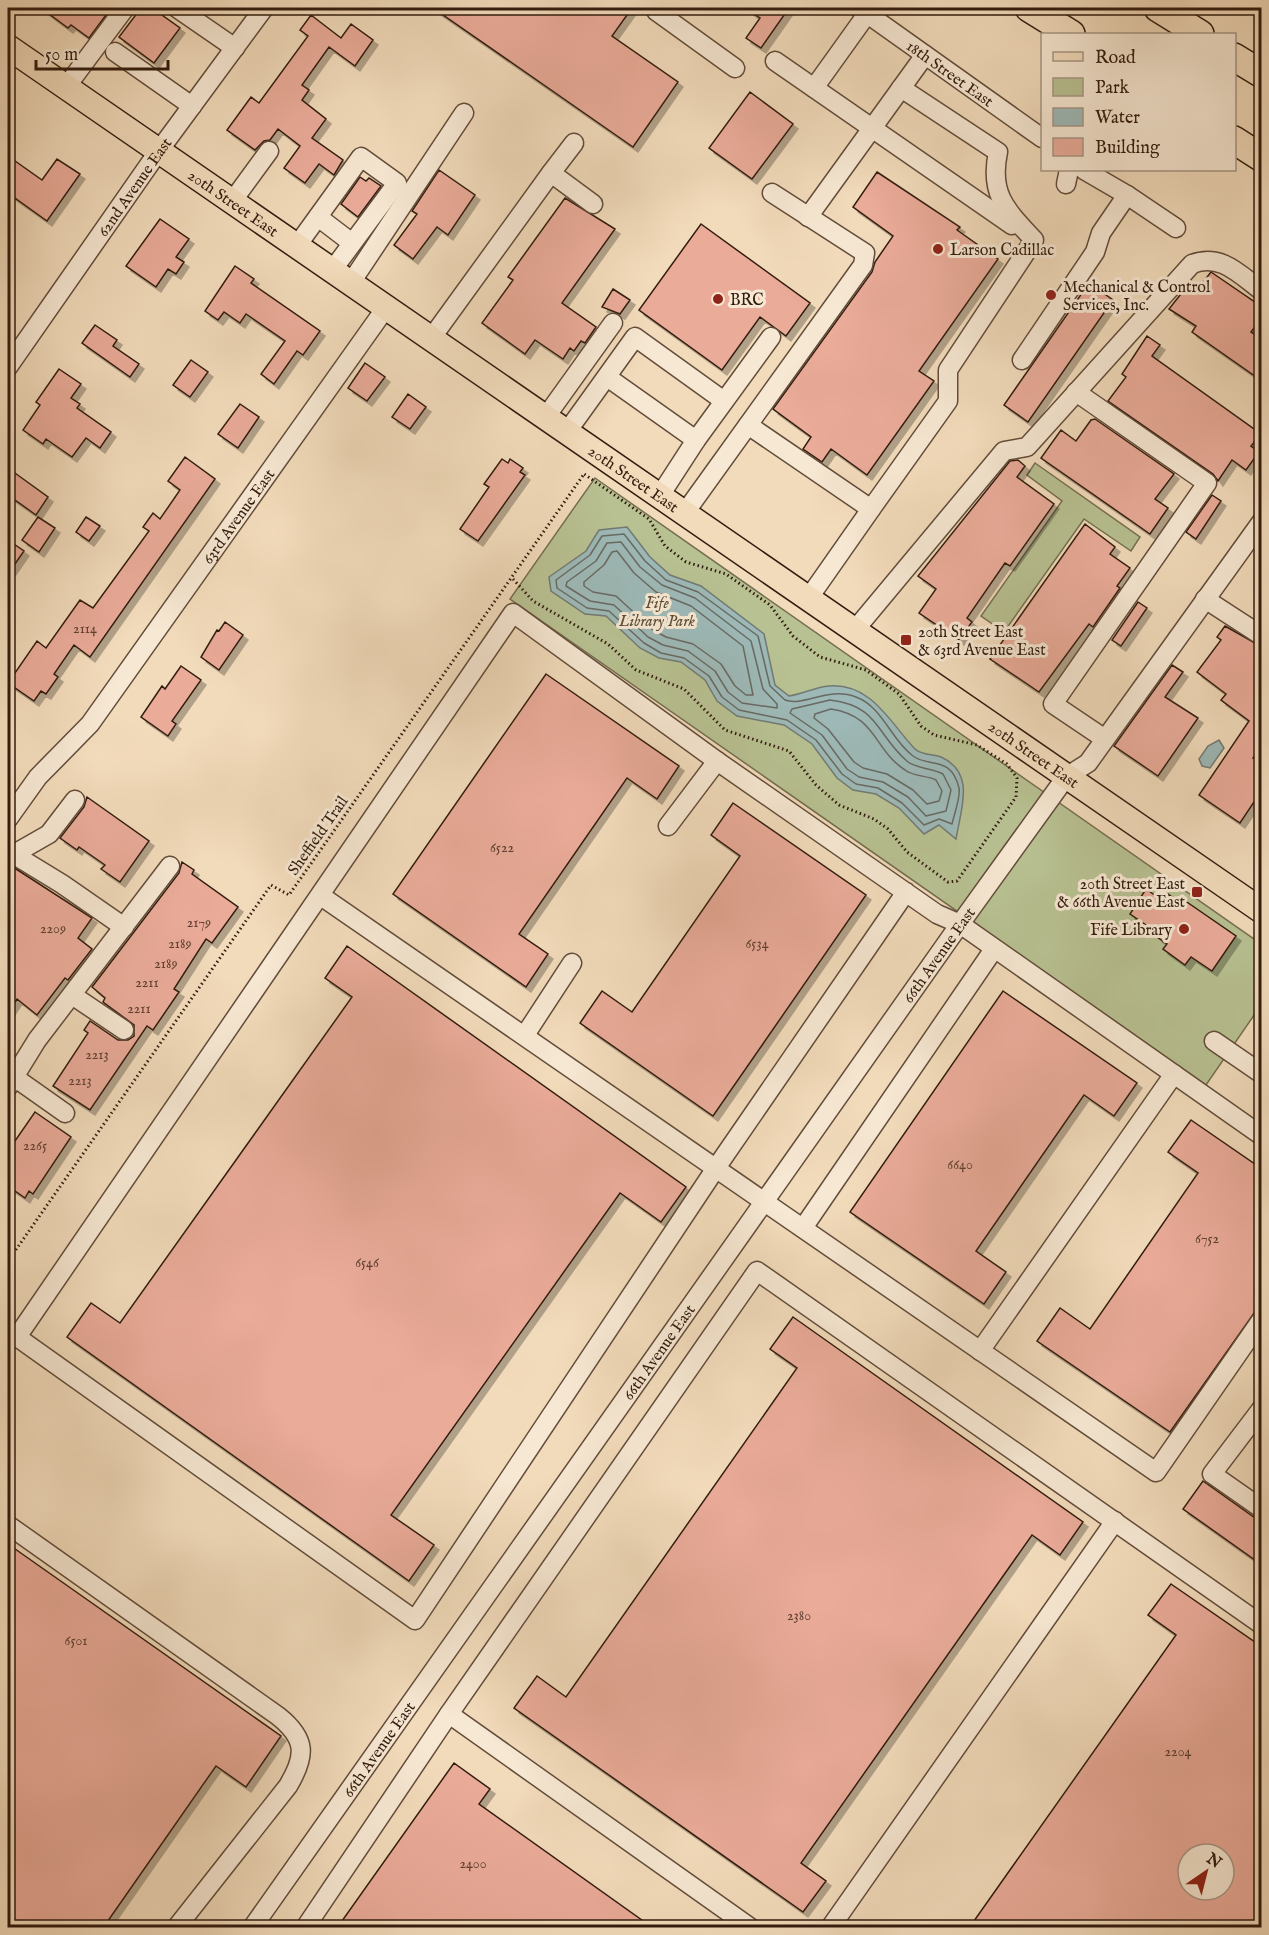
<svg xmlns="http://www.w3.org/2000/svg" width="1269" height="1935" font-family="'IM FELL English',serif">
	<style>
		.green { fill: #b8c192; stroke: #756e50; stroke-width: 1.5 }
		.water { fill: #9db9b7; stroke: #727a74; stroke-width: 1.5 }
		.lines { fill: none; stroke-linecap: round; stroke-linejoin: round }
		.shore { stroke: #686a63; stroke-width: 1.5 }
		.building { fill: #eaab99; stroke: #321c0f; stroke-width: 1.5; fill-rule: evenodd; filter: url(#shadow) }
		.minor-casing { stroke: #624c3a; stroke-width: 21 }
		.major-casing { stroke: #321c0f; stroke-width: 27 }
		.highway-casing { stroke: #321c0f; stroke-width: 30 }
		.path { stroke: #321c0f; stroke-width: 3; stroke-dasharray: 1.5 3; stroke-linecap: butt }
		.minor { stroke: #f7e8d3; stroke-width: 18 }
		.major { stroke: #f2dbbb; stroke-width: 24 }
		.highway { stroke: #f2dbbb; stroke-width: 27 }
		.poi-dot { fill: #8f2418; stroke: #f7e8d3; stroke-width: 2 }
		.labels { text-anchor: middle; stroke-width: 6; stroke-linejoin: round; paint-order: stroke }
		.number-label { font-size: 14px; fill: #604032 }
		.street-label { font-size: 16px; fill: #321c0f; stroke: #f7e8d3 }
		.poi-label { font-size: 16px; fill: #321c0f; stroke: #f7e8d3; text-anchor: start }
		.park-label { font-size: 16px; font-style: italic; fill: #5a4e36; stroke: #f7e8d3 }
	</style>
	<defs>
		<filter id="shadow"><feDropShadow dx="5" dy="5" stdDeviation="0" flood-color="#0004"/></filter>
	</defs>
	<rect width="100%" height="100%" fill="#f2dbbb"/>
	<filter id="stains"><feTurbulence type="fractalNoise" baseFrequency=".00333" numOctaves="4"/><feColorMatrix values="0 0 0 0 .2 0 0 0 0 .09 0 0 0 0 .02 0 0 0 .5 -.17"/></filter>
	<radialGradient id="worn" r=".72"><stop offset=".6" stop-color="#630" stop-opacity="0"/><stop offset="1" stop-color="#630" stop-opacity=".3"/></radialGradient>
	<path class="green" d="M1035,463L1140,537L1131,551L1084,519L1004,632L981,616L1062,501L1027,475Z
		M595,478L1261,944V1005L1206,1085L510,599Z"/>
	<path class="water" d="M627,527L650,557L670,575L701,586L764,634L775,685L789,696C802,694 816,687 829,686C872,683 890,723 915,749C921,755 932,754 941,757C976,773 961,808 956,839L939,825L924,834L899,808L876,794L853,790L837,778L812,744L784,725L737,716L717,701L705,680L681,662L659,658L640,648L606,616L585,614L551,591L549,577L586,551L599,530Z
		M1219,740L1224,748L1210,768L1202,766L1199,759L1208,746Z"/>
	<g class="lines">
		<path class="shore" d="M624,534L645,561L666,580L698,592L758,636L770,686L785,700C804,707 828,686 856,697C883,707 891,740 913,756C929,768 951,755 959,788C961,796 954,815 952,824L939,819L924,825L902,803L878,788L856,784L842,774L816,740L787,720L739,710L722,697L709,676L684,658L661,653L644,643L609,611L587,608L557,588L556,580L590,555L602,536Z
			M621,542L640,567L662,585L695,598L751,641L763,689L777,704V708L742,703L728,692L715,671L688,651L663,645L648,637L614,605L590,601L566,586L567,582L596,561L607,543Z
			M617,551L634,573L656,592L691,606L743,646L753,695H746L735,686L721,664L693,644L666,637L653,630L616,596L593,592L584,586V582L604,565L612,552Z
			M830,700C880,706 875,734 908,762C917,769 933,768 943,774L951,790L946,811L926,816L908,797L883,782L859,777L847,769L822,735L790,713L792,709Z
			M831,709C877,716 873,749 905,770C914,777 926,775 936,780L942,791L939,801L927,804L913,790L887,774L863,768L854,762L828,729L814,718L815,714Z"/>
	</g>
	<path class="building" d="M41,8H95L106,15L89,38L71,25L68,28Z
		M141,8H152L180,28L154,63L119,37Z
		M433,8H632L612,36L678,82L633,147Z
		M745,8H789L761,48L746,38L760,18Z
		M311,15L341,38L351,24L373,40L355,66L329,47L302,85L309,90L302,100L326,119L312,138L343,160L334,175L319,164L305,183L284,168L300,146L278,129L270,140L264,141L255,150L227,130L251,97L259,103L308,36L300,30Z
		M750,92L793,124L752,179L709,148Z
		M8,156L42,180L57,159L80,174L47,221L8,193Z
		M439,170L475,195L448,235L437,227L413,259L394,245L417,214L412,211Z
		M877,172L960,227L957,230L998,259L919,371L934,381L867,475L831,449L822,462L803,449L811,437L773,409L872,272L875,262L893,236L853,207Z
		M360,177L366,181L369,178L381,186L358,217L341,204Z
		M565,198L615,229L562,303L596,327L585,343L581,341L574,351L570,348L563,359L535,340L525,354L482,323L513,280L508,277Z
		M160,219L189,239L176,257L184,262L176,274L168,269L156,287L126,266Z
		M701,224L810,303L786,336L760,317L722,370L639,310Z
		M235,266L254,279L251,283L320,331L303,355L297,351L274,384L261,374L285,341L246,314L240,323L224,312L218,320L205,311Z
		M1211,272L1262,307V317L1251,332L1262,339V381L1192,332L1196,326L1169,309L1188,285L1197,290Z
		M1089,283L1113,300L1028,422L1004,405Z
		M613,289L630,300L620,314L602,307Z
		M95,325L117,340L113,346L139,364L130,377L82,343Z
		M1147,336L1160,345L1152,356L1261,434L1251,446L1259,452L1246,470L1232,460L1218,481L1213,474L1108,401L1126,377L1122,374Z
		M191,360L208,372L190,397L173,385Z
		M365,363L385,377L367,401L348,388Z
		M59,369L81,384L71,398L80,404L77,408L111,432L100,448L86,438L72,457L46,439L43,444L23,430L40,405L36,402Z
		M408,394L426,407L410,429L392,417Z
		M240,404L259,417L238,448L218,434Z
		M1095,419L1174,474L1155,499L1168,508L1150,534L1041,458L1061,430L1076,441L1091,420Z
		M185,457L215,479L90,657L74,645L54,674L58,677L46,694L41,691L34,701L8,683L37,641L46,648L80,600L93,608L149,531L143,527L153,513L160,519L180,490L168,481Z
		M502,459L508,463L510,459L523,468L520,472L525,475L478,541L460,529L489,487L484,484Z
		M1018,460L1025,466L1017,477L1054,504L1010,566L1005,563L967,618L972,622L959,640L919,613L936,589L918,576L1010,461Z
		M8,468L48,497L36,515L8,495Z
		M1212,495L1221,501L1196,539L1186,532Z
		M38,517L55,528L39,552L22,540Z
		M86,517L100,526L89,541L76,532Z
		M1085,524L1115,547L1110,554L1130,568L1117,586L1120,588L1093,627L1089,624L1039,692L990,659Z
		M8,540L24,551L8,574Z
		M1138,602L1147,608L1121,646L1112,640Z
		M225,622L243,635L219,670L201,657L217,630L219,631Z
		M1225,626L1262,647V745L1253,758L1262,764V803L1256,799L1240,823L1199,795L1249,721L1221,700L1226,694L1197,672L1221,640L1217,637Z
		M1172,665L1183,672L1165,697L1198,718L1158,776L1114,746Z
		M181,666L201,680L172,721L176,724L168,736L141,717L162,686L165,689Z
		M546,674L679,766L657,799L627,778L519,934L548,954L526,987L393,894Z
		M87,797L149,841L120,882L101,869L105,865L79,847L77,850L60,838L84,807Z
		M733,803L866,895L713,1116L580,1023L602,991L632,1012L740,856L711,835Z
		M182,862L194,870L192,874L238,907L212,943L206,939L174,989L179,992L153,1030L147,1026L90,1110L53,1086L88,1033L84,1030L90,1021L118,1040H128L134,1036V1025L103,1002L105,998L92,987L179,873Z
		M13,867L92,918L78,938L92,949L68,980L65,978L37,1015L17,999L8,1013V875Z
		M1146,889L1163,901L1168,894L1179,902L1181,898L1236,936L1212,971L1191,957L1185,965L1163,949L1167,944L1157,937L1159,934L1130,914Z
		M347,946L686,1187L661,1222L620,1193L391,1515L434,1545L409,1581L67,1337L91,1303L120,1323L352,997L325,978Z
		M1003,991L1137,1083L1114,1116L1084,1095L976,1251L1006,1272L984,1304L850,1212Z
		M35,1112L71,1137L33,1194L29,1191L25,1198L8,1186V1151Z
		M1191,1120L1262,1169V1302L1170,1432L1037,1341L1060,1308L1090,1329L1198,1173L1168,1152Z
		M793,1317L1083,1522L1060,1555L1032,1535L801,1863L826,1881L803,1912L514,1708L537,1676L566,1697L797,1368L770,1349Z
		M1203,1481L1262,1523V1565L1183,1509Z
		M8,1544L281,1736L246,1787L216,1766L103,1928H8Z
		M1171,1584L1262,1647V1928H969L1176,1635L1148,1615ZM1188,1854H1224V1890H1188Z
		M454,1763L490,1789L479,1804L653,1928H337Z"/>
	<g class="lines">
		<g class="minor-casing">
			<g id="minor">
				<path d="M177,8L235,48"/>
				<path d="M659,8L656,11L735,68"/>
				<path id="s1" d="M859,8L1042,138"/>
				<path d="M115,52L192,106"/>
				<path d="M775,61L1012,225"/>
				<path d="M66,87L125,8"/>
				<path d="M814,88L867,14"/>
				<path d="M551,173L574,143"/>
				<path d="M1066,184L1069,170"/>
				<path d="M1127,195L1176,228"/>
				<path d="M231,203L269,151"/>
				<path d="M318,217L352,243"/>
				<path d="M808,217L925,55"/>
				<path d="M296,247L361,157L397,183L331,272"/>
				<path d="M350,284L464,113"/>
				<path d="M430,340L551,173L593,204"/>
				<path d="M1022,360L1095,252L1101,233L1127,195L1084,170"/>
				<path id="s2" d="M8,367L158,152L264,8"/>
				<path d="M607,377L696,440"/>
				<path d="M1076,392L1207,483L1053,704L1105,739"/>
				<path d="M545,418L613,323"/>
				<path d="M748,425L871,509L948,401V370L1034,240C1006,210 989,194 998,152L901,88"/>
				<path d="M566,433L635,337L724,401"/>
				<path d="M659,497L696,440L771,337"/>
				<path d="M684,514L863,265L865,253L772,193"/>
				<path d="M808,599L871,509"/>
				<path d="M1205,599L1262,636"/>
				<path d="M854,631L1004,451L1027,447L1192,264C1221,253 1239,274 1262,291"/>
				<path id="s3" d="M8,819L38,777L90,724L385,309"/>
				<path d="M668,826L717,761"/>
				<path d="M8,851L62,884L124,927"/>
				<path d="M14,854L49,834L75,800"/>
				<path d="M906,892L716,1168L415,1620L17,1337L513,613L717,761L937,914L960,924L1262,1136"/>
				<path d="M321,896L1156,1472L1262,1319"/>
				<path d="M72,995L124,1030"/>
				<path d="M525,1035L572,963"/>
				<path d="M1214,1041L1262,1074"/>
				<path d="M14,1077L65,1113"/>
				<path d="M8,1087L37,1040L170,866"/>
				<path d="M803,1228L994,949"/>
				<path d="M980,1351L1174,1074"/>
				<path d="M1262,1408L1212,1474L1262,1509"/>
				<path d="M8,1525L278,1716C307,1739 306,1756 288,1786L176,1928"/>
				<path d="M449,1714L751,1928"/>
				<path id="s4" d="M252,1928L960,924L1066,777L1088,763L1262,521"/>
				<path d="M305,1928L449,1714L757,1271L1262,1625"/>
				<path d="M830,1928L1115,1521"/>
			</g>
		</g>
		<g class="major-casing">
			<g id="major">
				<path id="s5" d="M8,47L1262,911"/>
			</g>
		</g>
		<g class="highway-casing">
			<path id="highway" d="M1029,8L1071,34
				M1158,8L1200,34
				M1234,57L1262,74
				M1234,140L1262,158"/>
		</g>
		<path class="path" d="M513,579L533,601L608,644L636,670L684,689L725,730L789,751L816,785L839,805L874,819L888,829L907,852L948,882L957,881L1016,797L1017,778L1007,764L977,745L934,735L921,726L899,694L866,670L820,657L793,636L770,605L726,574L686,562L665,546L649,519L584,474
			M8,1261L271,885L289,895L584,474"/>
		<use href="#minor" class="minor"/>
		<use href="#major" class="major"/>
		<use href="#highway" class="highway"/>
	</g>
	<g class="poi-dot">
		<circle cx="938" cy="249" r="6"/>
		<circle cx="1051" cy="295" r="6"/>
		<circle cx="718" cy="299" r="6"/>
		<rect x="900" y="634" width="12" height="12" rx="3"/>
		<rect x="1191" y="886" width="12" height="12" rx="3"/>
		<circle cx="1184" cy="929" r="6"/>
	</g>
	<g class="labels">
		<g class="number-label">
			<text x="85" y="633">2114</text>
			<text x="502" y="852">6522</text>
			<text x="199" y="927">2179</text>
			<text x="53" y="933">2209</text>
			<text x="180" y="948">2189</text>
			<text x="757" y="948">6534</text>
			<text x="166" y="968">2189</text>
			<text x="147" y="987">2211</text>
			<text x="139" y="1013">2211</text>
			<text x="97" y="1059">2213</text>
			<text x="80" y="1085">2213</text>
			<text x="35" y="1150">2265</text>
			<text x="960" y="1169">6640</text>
			<text x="1207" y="1243">6752</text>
			<text x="367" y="1267">6546</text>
			<text x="799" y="1620">2380</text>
			<text x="76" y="1645">6501</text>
			<text x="1178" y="1756">2204</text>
			<text x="473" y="1868">2400</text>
		</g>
		<g class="street-label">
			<text dy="6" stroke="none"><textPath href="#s1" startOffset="112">18th Street East</textPath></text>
			<text dy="6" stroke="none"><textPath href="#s2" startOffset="220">62nd Avenue East</textPath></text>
			<text dy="6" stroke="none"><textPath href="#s5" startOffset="274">20th Street East</textPath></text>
			<text dy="6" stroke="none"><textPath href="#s5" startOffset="760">20th Street East</textPath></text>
			<text dy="6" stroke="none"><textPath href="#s3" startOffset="381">63rd Avenue East</textPath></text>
			<text dy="6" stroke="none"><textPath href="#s5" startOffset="1246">20th Street East</textPath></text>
			<text transform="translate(317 835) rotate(-55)" y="6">Sheffield Trail</text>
			<text dy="6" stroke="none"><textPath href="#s4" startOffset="1191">66th Avenue East</textPath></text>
			<text dy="6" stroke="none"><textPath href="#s4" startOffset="705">66th Avenue East</textPath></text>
			<text dy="6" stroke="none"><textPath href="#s4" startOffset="219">66th Avenue East</textPath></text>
		</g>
		<g class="poi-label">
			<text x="950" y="255">Larson Cadillac</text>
			<text x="1063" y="292">Mechanical &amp; Control<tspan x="1063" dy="18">Services, Inc.</tspan></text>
			<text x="730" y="305">BRC</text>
			<text x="918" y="637">20th Street East<tspan x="918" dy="18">&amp; 63rd Avenue East</tspan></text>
			<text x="1185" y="889" text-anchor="end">20th Street East<tspan x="1185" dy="18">&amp; 66th Avenue East</tspan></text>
			<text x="1172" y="935" text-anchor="end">Fife Library</text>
		</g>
		<g class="park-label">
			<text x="657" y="608">Fife<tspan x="657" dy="18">Library Park</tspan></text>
		</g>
	</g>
	<rect width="1269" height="1935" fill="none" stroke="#f2dbbb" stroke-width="30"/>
	<rect x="9" y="9" width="1251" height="1917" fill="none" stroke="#321c0f" stroke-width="3"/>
	<rect x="15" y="15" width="1239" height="1905" fill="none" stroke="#321c0f" stroke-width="1.5"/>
	<rect x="1041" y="33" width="195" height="138" fill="#f7e8d3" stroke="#a89685" stroke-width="1.5"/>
	<rect x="1053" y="52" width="30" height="9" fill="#f2dbbb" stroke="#a89685" stroke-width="1.5"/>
	<text x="1095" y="63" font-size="18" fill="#321c0f">Road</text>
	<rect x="1053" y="78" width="30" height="18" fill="#b8c192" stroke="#a89685" stroke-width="1.5"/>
	<text x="1095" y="93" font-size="18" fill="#321c0f">Park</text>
	<rect x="1053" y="108" width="30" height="18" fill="#9db9b7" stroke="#a89685" stroke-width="1.5"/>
	<text x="1095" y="123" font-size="18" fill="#321c0f">Water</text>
	<rect x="1053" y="138" width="30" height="18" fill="#eaab99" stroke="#a89685" stroke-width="1.5"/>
	<text x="1095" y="153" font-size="18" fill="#321c0f">Building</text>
	<g transform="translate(1206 1872) rotate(35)"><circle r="28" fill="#f7e8d3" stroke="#a89685" stroke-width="1.5"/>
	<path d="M0-4.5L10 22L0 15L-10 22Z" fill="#8f2418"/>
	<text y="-9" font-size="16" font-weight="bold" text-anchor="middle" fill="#321c0f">N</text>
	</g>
	<path d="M36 60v9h132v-9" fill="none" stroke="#321c0f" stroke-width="3"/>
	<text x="45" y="60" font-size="18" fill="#321c0f" stroke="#f7e8d3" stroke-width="4.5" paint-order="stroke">50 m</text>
	<rect width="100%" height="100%" filter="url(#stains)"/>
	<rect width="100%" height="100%" fill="url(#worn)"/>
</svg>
